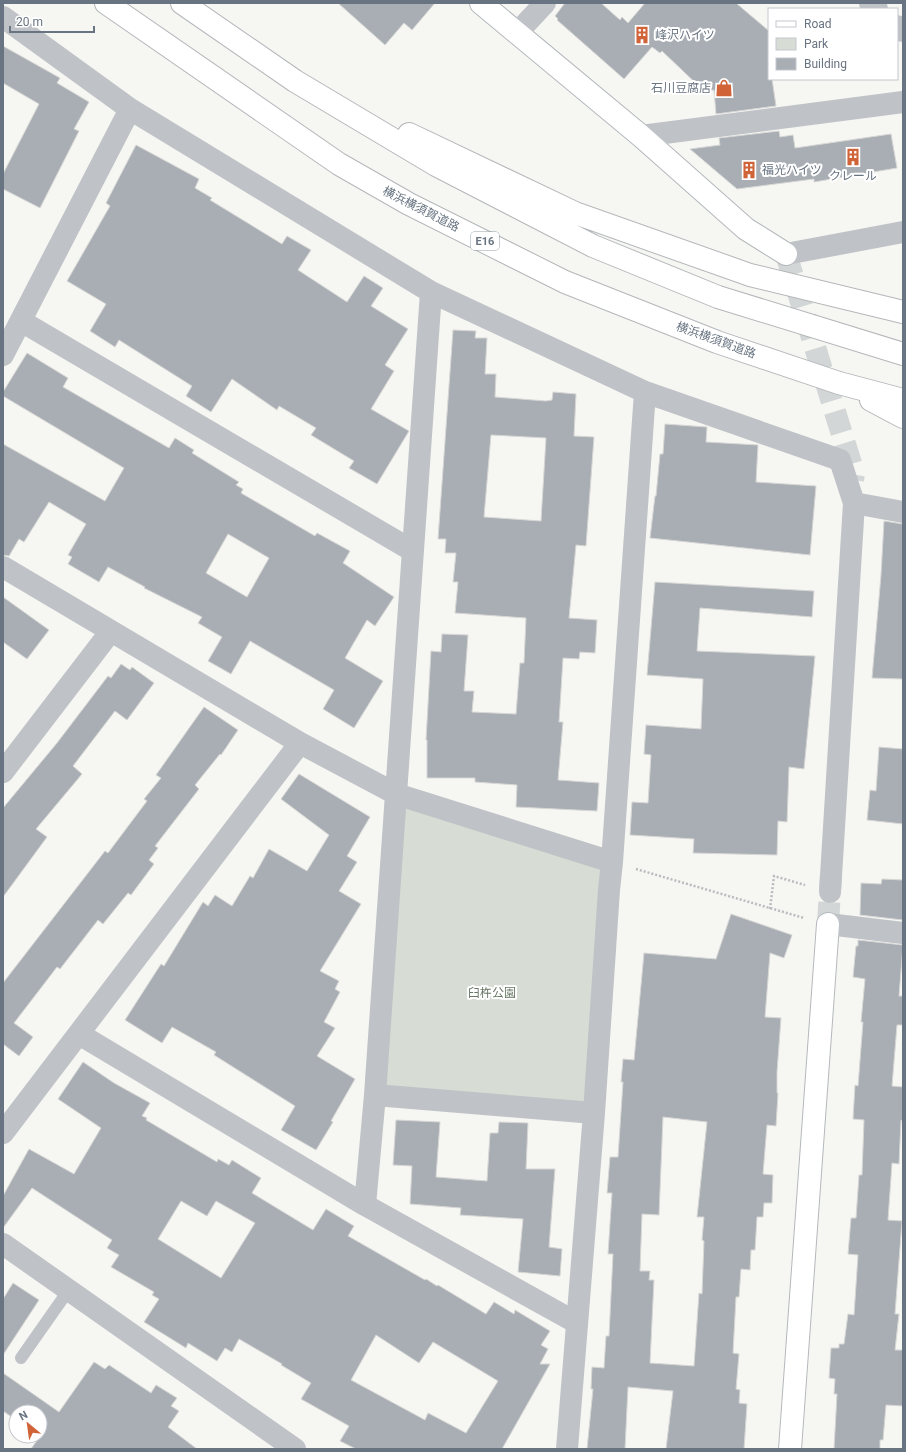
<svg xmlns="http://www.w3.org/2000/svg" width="906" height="1452" font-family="Roboto,'Noto Sans JP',sans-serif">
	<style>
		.green { fill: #d7dcd4 }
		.building { fill: #a8aeb4; stroke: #d7d7d5; fill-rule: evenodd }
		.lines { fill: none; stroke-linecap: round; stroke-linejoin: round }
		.secondary-tunnel { stroke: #d2d6d6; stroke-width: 22; stroke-dasharray: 22 11; stroke-linecap: butt }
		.secondary-casing { stroke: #b4b8bc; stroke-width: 24 }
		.highway-casing { stroke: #b4b7ba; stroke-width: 24 }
		.path { stroke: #b9bbbe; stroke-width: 2.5; stroke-dasharray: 2 2; stroke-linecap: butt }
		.lane { stroke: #bfc2c6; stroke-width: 12 }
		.street { stroke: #bfc2c6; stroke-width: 22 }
		.secondary { stroke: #fff; stroke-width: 22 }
		.highway { stroke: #fff; stroke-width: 22 }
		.labels { text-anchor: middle; stroke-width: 4; stroke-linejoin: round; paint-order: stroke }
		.shield { fill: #fff; stroke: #959ea7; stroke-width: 1 }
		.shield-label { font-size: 11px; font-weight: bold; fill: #687481 }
		.poi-label { font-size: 12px; fill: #687481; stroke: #fff; text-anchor: start }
		.street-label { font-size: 12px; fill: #687481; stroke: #fff }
		.park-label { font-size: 12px; fill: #697866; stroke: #fff }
	</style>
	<rect width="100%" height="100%" fill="#f6f6f3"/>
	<path class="green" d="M396,794L612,862L594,1113L375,1095Z"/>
	<path class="building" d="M338,3H435L412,30L404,23L385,45Z
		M565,3H601L620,20L622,17L628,23L645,3H736L769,31V79H772L776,106L716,114L714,90L704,91L662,51L660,53L652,47L624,79L557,20L558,19L555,16Z
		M3,46L60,78L57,83L89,102L74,129L79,131L40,208L3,189V174L39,104L3,83Z
		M779,131L780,137L793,135L795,148L891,134L897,168L814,182V179L737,189L690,149L720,145L719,138Z
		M136,145L199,179L195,188L212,198L210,200L282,244L287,236L311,250L298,270L347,302L364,276L383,288L371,306L408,329L385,365L394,371L371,409L409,431L377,484L349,468L354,461L311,435L316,428L279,406L277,410L232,379L211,412L186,396L192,386L119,340L115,347L90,331L106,304L67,281L110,206L106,203Z
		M453,330L476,331L475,338H487L485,374H496L495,397L546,401L552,400L553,392L576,394L574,436L594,437L586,546L576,545L569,618L597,620L595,653L580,652L579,659L563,658L559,722H563L558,780L599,783L597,811L516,807L517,785L475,782V778H427V740H426L431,651L441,652L442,634L468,635L464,691H474L472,712L516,714L520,663H524L526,618L455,613L458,582H453L456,553H445L446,539H438ZM491,435L546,438L541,521L484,517Z
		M27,353L68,378L63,387L169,448L175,438L194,450L192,453L239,482L236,485L243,489L241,493L315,536L317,533L350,551L343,563L394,597L375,626L367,620L345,658L383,681L354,728L323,709L334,690L250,641L231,674L208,661L222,637L198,623L202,617L144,588L145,587L108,567L99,582L68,564L72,557L68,555L86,524L49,502L24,542L19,539L9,556L3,555V444L105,501L124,468L3,396V392ZM228,534L269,558L247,597L206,573Z
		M665,424L707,427L706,442L758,445L756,482L816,486L810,555L650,538L655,496H656L660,454H663Z
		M884,521L903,524V679L872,678L881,575Z
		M655,582L814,591L812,617L700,608L697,651L815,656L804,769L789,767L787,822L778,821L777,855L693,853L694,839L630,835L632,802L648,803L651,755L644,754L646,725L701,729L703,679L647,675Z
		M3,597L49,630L27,659L3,642Z
		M121,664L130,670L132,667L154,683L127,720L115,711L73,766L82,774L36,829L47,837L3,897V808L57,743L108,676L111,678Z
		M204,707L238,730L221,755L220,754L195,785L199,789L155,846L158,848L149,860L154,864L131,895L128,893L103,924L98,920L60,969L57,967L14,1023L33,1037L19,1056L3,1044V983L105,851L108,853L147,801L144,799L161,778L156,775Z
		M879,747L903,749V824L867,820L870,790L876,791Z
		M299,774L370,817L347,856L357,862L339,891L361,904L320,971L339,981L335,989L340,992L324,1022L335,1028L317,1056L355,1079L331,1121L333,1122L316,1150L281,1130L295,1106L214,1055L216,1052L172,1027L162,1043L125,1020L161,964L164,966L203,902L208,906L215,895L232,906L250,876L253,878L269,849L307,871L329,835L281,799Z
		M882,879L903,880V920L860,915L861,883L881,884Z
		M731,914L792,935L784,958L770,953L765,1017L781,1018L777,1072V1093H778L776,1126L767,1125L763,1174L773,1175L772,1203H764L763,1217H757L755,1250H751L750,1270L741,1269L739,1297H736L733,1353L739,1354L736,1389L740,1390L739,1403L747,1404L744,1449H666L673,1391L628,1387L625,1449H587L593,1389H591L592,1367L604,1368L606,1336H609L613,1254H608L612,1193H607L610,1157H618L623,1082H621L623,1059L634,1060L644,953L716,959ZM663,1117L707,1122L697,1217H704L702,1240L704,1241L702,1294L699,1293L694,1366L650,1363L654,1280H649L650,1271H640L642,1214L659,1215Z
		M858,940L903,945L899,996H903V1025H897L892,1086L903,1087V1121L901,1120L899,1164L892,1163L888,1220L902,1221L895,1314H899L895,1350H903V1406L886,1405L883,1440H880V1449H834L837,1394H834L835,1379L829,1378L831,1348H839V1344H844L848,1314L854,1315L858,1255L848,1254L851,1218H856L859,1175H862L864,1120L853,1119L855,1085L858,1086L863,1022H861L865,979L853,977L856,946H858Z
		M83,1062L114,1083L150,1103L142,1116L147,1118L146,1120L217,1162L218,1159L229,1165L232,1160L261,1178L252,1193L313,1230L326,1209L354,1226L348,1236L425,1280L426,1279L437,1286L438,1285L486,1314L494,1302L514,1314L515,1310L550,1331L541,1345L548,1349L540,1364H550L502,1449H356L340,1441L349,1426L301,1399L311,1383L281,1365L282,1364L239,1339L232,1352L225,1348L217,1361L188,1343L186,1348L144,1322L159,1299L152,1295L154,1292L111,1267L119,1255L107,1248L112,1240L32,1188L3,1228V1196L29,1149L74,1174L101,1128L58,1099ZM181,1201L207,1216L216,1201L255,1223L221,1278L158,1239ZM376,1335L419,1363L433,1342L498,1381L466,1433L428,1413L425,1420L351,1380Z
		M396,1120L440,1122L436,1177L487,1181L490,1133H498L499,1122L528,1123L526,1169H555L549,1247L562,1249L560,1276L518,1272L523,1219L460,1215L461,1208L410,1204L412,1166L393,1165Z
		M13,1283L39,1300L3,1355V1299Z
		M94,1362L105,1369L109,1365L151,1393L156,1385L177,1398L171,1406L179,1411L168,1427L197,1449H31L40,1436V1412H16V1420L3,1411V1373L59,1412Z"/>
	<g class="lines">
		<path class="secondary-tunnel" d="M786,254L854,473L853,480
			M828,924L831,874"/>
		<g class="secondary-casing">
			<path id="secondary" d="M481,3L641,136L746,229L786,254
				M790,1449L828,924"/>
		</g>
		<g class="highway-casing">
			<path id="highway" d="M106,3L339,164L409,204L565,282L717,342L839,383L903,400
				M182,3L295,81L436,165L593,246L718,297L903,354
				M409,134L575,213L750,275L903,312
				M871,400L903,417"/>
		</g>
		<path class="path" d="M636,869L804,918
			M770,909L774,876L805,885"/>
		<path class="lane" d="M21,1358L68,1291"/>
		<path class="street" d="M870,3L877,9
			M3,17L130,109
			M897,26L903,31
			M517,33L545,3
			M641,136L903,102
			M786,254L903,232
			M431,292L645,392
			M21,321L413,551
			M3,355L130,109L431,292L375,1095L594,1113
			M3,567L300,743
			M3,772L111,631
			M830,892L854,503
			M828,924L903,933
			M79,1034L365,1205L577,1323
			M3,1133L300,743L396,794L612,862
			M365,1205L375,1095
			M3,1244L295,1449
			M567,1449L594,1113L609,890L612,862L645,392L840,460L854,503L903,512"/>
		<use href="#secondary" class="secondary"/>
		<use href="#highway" class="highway"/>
	</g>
	<defs>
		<g id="building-bare" transform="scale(1.38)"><path d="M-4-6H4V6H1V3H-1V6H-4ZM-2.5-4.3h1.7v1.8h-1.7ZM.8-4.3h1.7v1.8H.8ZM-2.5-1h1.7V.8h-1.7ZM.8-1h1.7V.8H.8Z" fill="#d06338" stroke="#fff" stroke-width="2.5" paint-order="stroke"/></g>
		<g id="shop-bare" transform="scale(1.38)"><path d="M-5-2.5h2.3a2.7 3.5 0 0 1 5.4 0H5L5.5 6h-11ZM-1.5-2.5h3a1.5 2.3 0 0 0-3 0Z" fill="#d06338" stroke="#fff" stroke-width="2.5" paint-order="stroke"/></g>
	</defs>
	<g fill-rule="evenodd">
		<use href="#building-bare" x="642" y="35"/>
		<use href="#shop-bare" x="724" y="88"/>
		<use href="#building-bare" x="853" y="157"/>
		<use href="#building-bare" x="749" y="170"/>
	</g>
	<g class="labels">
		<rect class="shield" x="471" y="232" width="28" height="18" rx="3"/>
		<g class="shield-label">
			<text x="485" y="245">E16</text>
		</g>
		<g class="poi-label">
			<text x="655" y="39">峰沢ハイツ</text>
			<text x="711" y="92" text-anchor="end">石川豆腐店</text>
			<text x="762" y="174">福光ハイツ</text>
			<text x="853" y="180" text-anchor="middle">クレール</text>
		</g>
		<g class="street-label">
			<text transform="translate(421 209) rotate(27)" y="4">横浜横須賀道路</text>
			<text transform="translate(716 340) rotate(20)" y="4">横浜横須賀道路</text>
		</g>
		<g class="park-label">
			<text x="492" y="997">臼杵公園</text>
		</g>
	</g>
	<rect width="906" height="1452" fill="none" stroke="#687481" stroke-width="8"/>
	<rect x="768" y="8" width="130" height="72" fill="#ffffff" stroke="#c3c7cd"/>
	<rect x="776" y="21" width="20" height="6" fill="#ffffff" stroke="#c3c7cd"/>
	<text x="804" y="28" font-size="12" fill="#687481">Road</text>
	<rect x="776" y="38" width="20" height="12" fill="#d7dcd4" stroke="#c3c7cd"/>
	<text x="804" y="48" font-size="12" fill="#687481">Park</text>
	<rect x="776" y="58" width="20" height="12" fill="#a8aeb4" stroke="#c3c7cd"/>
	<text x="804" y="68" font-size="12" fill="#687481">Building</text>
	<g transform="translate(28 1424) rotate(331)"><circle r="19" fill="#ffffff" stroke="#c3c7cd"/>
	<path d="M0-3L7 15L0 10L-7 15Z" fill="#d06338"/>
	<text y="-6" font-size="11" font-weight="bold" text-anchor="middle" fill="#687481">N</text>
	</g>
	<path d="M10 26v6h84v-6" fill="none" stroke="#687481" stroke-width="2"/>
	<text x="16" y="26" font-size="12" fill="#687481" stroke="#ffffff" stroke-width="3" paint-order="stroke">20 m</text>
</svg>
